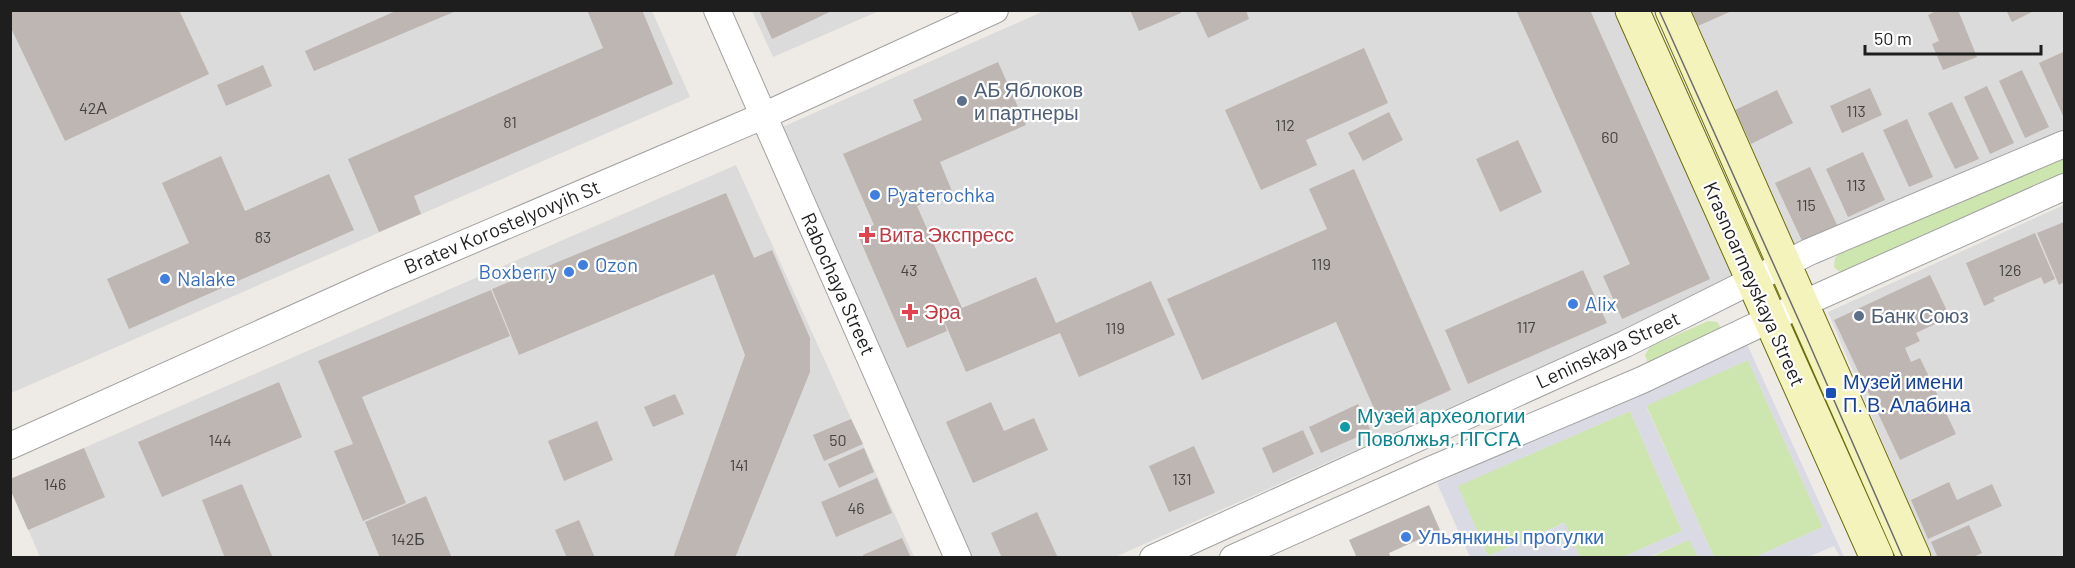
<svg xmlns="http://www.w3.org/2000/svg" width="2075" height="568" font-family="Barlow,sans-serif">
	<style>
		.residential { fill: #dcdbdb }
		.grass { fill: #cde5ae }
		.plaza { fill: #d9dae4 }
		.building { fill: #beb6b2 }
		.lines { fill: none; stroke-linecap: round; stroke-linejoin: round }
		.minor-casing { stroke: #a2a2a2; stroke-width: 28 }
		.secondary-casing { stroke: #6a6d0d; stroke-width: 35 }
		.minor { stroke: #fff; stroke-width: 26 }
		.secondary { stroke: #f4f3bc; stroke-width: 33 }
		.tram { stroke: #6c6c6c; stroke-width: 1.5 }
		.service-dot { fill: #5c6f8a; stroke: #fff; stroke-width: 2 }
		.shop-dot { fill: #3f7fe0; stroke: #fff; stroke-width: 2 }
		.health-dot { fill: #e0444e; stroke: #fff; stroke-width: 2 }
		.transit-dot { fill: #1a4fb4; stroke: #fff; stroke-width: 2 }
		.culture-dot { fill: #0f9aa8; stroke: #fff; stroke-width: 2 }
		.labels { text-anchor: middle; stroke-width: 4.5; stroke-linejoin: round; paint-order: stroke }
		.number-label { font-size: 16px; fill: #464443 }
		.service-label { font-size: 20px; fill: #4e5e75; stroke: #fff; text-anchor: start }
		.shop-label { font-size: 20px; fill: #366cbe; stroke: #fff; text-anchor: start }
		.street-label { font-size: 20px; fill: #1e1e1e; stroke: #fff }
		.health-label { font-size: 20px; fill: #be3a42; stroke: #fff; text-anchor: start }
		.transit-label { font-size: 20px; fill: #164399; stroke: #fff; text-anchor: start }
		.culture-label { font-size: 20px; fill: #0d838f; stroke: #fff; text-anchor: start }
	</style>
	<rect width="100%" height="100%" fill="#eeeae5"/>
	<path class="residential" d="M11,11H652L690,97L11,393Z
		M752,11H879L773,57Z
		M1044,11H1620L1740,279L1115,557H969L778,129Z
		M1677,11H2064V143L1789,262Z
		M736,165L914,557H40L11,489L10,480Z
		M2064,205V557H1931L1828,312Z"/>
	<path class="grass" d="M2064,154V178L1841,273L1834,267L1835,258L1838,255Z
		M1708,321L1717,322L1722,329L1648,363L1645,355L1650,347Z
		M1748,360L1823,527L1755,557H1714L1646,405Z
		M1630,411L1682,531L1623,557H1580L1564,523L1488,556L1457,486Z
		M1690,539L1698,557L1649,558Z"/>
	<path class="plaza" d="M1747,344L1844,557H1840L1834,546L1808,557H1755L1823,527L1748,360L1646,406L1714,557H1698L1689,540L1649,557H1623L1682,531L1630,411L1458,486L1488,556L1565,523L1580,557H1470L1437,483Z"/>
	<path class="building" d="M10,10H179L209,74L65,141L10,26Z
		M398,10L456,11L314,71L305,51Z
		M587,10H642L673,84L414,196L421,214L379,232L348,159L603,48Z
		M759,10H834L772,39Z
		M1130,10H1180L1181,13L1139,31Z
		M1195,10H1246L1249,19L1208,38Z
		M1516,10H1590L1710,279L1622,319L1603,276L1630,264Z
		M1691,10H1734L1698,26Z
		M1938,10H1958L1977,57L1943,70L1932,44L1939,41L1928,15Z
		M2006,10H2036L2012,22Z
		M1364,48L1388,103L1306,140L1317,165L1261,190L1225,110Z
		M2063,52L2064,55V118L2039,63Z
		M998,62L1026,125L940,162L952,191L917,206L962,308L1036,277L1056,323L1151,281L1175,335L1079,377L1060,333L966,372L942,316L947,331L907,348L857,233L874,225L843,154L922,120L913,100Z
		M263,65L272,86L226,106L217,85Z
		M2022,70L2049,127L2025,138L1999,81Z
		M1987,86L2014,143L1990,154L1964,97Z
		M1870,88L1882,115L1842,133L1830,106Z
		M1777,90L1793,123L1751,144L1735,110Z
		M1952,102L1979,159L1955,169L1928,113Z
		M1389,112L1403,140L1363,161L1348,133Z
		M1907,119L1933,177L1909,187L1883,130Z
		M1518,140L1542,192L1500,212L1476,159Z
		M1863,152L1885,200L1848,217L1826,169Z
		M221,156L245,211L329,174L354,230L129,329L107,279L189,243L162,183Z
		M1810,167L1838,227L1803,243L1775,183Z
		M1354,169L1451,390L1380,422L1336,322L1202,380L1167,299L1327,229L1309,189Z
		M726,193L754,258L772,250L810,338V372L735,558H673L745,355L714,274L519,355L492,289Z
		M2064,222V282L2059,285L2037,233Z
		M2035,233L2055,279L2044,284L2041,277L1993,298L1995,301L1984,306L1966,263Z
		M1583,270L1607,323L1468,384L1445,330Z
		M1930,275L1950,317L1916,333L1920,341L1905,348L1911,362L1920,358L1956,434L1900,460L1834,320Z
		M491,290L510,336L362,397L406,503L363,521L334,451L353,444L318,361Z
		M279,382L302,437L162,497L138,442Z
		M675,394L684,414L653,427L644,407Z
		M991,402L1004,431L1034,418L1048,450L973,483L946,422Z
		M1358,404L1371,431L1321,453L1309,427Z
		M851,419L863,444L824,461L813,435Z
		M597,421L613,460L564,481L548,441Z
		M1303,430L1314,454L1273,473L1262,448Z
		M1194,446L1215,493L1169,512L1149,466Z
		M84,448L105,497L28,530L10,489V479Z
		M864,448L874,472L839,488L828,464Z
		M877,478L892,513L836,537L821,502Z
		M1949,482L1957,500L1992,484L2002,506L1928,539L1911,500Z
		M242,484L273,558H225L202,500Z
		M426,496L452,558H411L410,556L406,558H380L365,522Z
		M1429,505L1440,530L1389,553L1391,558H1357L1349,540Z
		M1037,512L1058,558H1002L991,533Z
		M579,520L595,558H567L555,530Z
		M1969,525L1982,553L1971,558H1938L1931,542Z
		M902,538L911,558H864L863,555Z"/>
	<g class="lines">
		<g class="minor-casing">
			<path id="minor" d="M717,10L958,558
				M10,446L381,279L763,116L995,10
				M1153,558L1625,344L1809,252L2064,144
				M1233,558L1430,470L1642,380L1802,304L2064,187"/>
		</g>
		<g class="secondary-casing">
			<path id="secondary" d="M1632,10L1877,558
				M1672,10L1914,558"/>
		</g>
		<use href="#minor" class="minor"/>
		<use href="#secondary" class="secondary"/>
		<path class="tram" d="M1659,10L1805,334L1903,558"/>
	</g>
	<g class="service-dot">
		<circle cx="962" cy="101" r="6"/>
		<circle cx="1859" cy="316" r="6"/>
	</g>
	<g class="shop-dot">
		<circle cx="875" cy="195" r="6"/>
		<circle cx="583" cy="265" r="6"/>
		<circle cx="569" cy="272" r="6"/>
		<circle cx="165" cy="279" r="6"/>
		<circle cx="1573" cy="304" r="6"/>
		<circle cx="1406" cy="537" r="6"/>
	</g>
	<g class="health-dot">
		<path d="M864 226h6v6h6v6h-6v6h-6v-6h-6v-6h6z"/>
		<path d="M907 303h6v6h6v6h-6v6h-6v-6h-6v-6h6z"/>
	</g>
	<rect class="transit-dot" x="1825" y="387" width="12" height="12" rx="3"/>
	<circle class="culture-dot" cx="1345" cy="427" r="6"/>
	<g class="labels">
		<g class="number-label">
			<text x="93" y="114">42А</text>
			<text x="1856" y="117">113</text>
			<text x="510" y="128">81</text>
			<text x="1285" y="131">112</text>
			<text x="1610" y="143">60</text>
			<text x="1856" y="191">113</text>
			<text x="1806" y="211">115</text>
			<text x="263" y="243">83</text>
			<text x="1321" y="270">119</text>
			<text x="909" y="276">43</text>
			<text x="2010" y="276">126</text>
			<text x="1526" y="333">117</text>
			<text x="1115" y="334">119</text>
			<text x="220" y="446">144</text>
			<text x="838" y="446">50</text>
			<text x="739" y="471">141</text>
			<text x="1182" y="485">131</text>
			<text x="55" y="490">146</text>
			<text x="856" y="514">46</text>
			<text x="408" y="545">142Б</text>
		</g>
		<g class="service-label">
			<text x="974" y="97">АБ Яблоков<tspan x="974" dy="23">и партнеры</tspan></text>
			<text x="1871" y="323">Банк Союз</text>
		</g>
		<g class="shop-label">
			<text x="887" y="202">Pyaterochka</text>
			<text x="595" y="272">Ozon</text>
			<text x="557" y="279" text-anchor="end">Boxberry</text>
			<text x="177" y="286">Nalake</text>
			<text x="1585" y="311">Alix</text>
			<text x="1418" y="544">Ульянкины прогулки</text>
		</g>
		<g class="street-label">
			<text transform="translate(502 227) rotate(-23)" y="7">Bratev Korostelyovyih St</text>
			<text transform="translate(838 284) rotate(66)" y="7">Rabochaya Street</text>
			<text transform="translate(1754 284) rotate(66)" y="7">Krasnoarmeyskaya Street</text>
			<text transform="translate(1608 350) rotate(-25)" y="7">Leninskaya Street</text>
		</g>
		<g class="health-label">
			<text x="879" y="242">Вита Экспресс</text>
			<text x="924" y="319">Эра</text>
		</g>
		<g class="transit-label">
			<text x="1843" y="389">Музей имени<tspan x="1843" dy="23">П. В. Алабина</tspan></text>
		</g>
		<g class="culture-label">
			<text x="1357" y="423">Музей археологии<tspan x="1357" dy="23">Поволжья, ПГСГА</tspan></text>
		</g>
	</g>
	<rect width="2075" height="568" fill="none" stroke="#1e1e1e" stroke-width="24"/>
	<path d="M1865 45v9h176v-9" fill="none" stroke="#1e1e1e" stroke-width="3"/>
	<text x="1874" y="45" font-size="18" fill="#1e1e1e" stroke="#ffffff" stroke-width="4.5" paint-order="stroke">50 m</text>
</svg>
